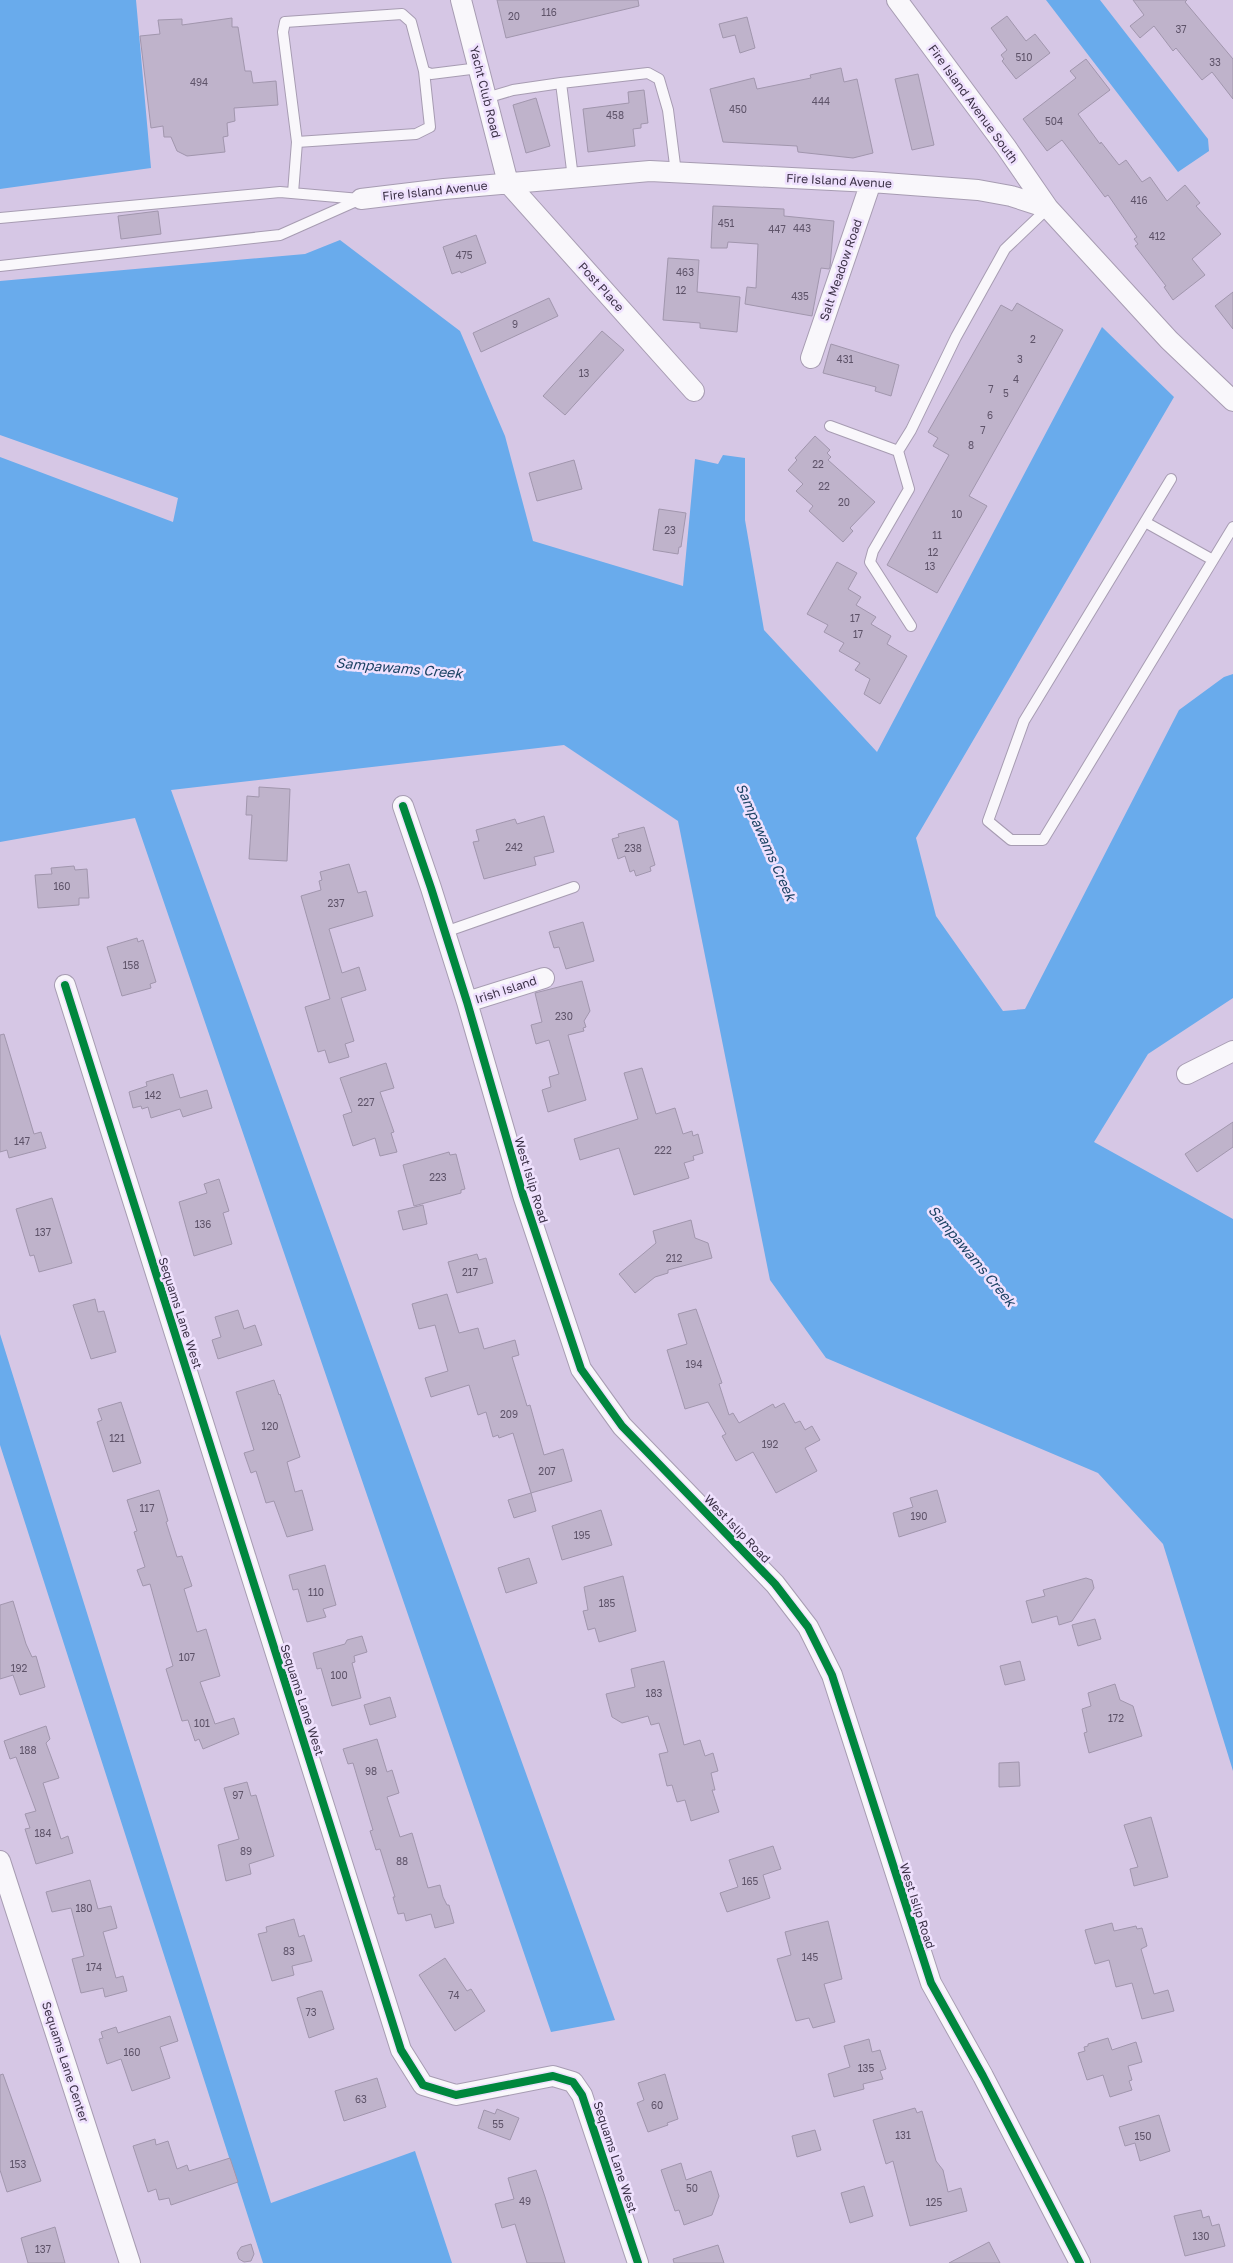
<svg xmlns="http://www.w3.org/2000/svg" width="1233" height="2263" font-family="'Golos Text',sans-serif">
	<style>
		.water { fill: #69abec }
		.building { fill: #bfb3cb; stroke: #a196ad }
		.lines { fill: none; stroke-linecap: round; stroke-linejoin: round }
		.service-casing { stroke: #a79cb2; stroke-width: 12 }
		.minor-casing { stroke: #a79cb2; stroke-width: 22 }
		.service { stroke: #f9f7fb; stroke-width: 10 }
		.minor { stroke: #f9f7fb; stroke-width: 20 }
		.cycleway-casing { stroke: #efe1fe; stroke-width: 11 }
		.cycleway { stroke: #00873e; stroke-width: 8 }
		.labels { text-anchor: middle; stroke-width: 5; stroke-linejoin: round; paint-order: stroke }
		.number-label { font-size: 10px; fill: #5e5369 }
		.street-label { font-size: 12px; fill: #3c3147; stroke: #efe1fe }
		.water-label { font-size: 14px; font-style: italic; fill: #1d4465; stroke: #efe1fe }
	</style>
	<rect width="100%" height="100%" fill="#d6c7e5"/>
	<path class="water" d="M0,0H136L151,168L0,189Z
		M1046,0H1100L1208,139L1209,151L1178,172Z
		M340,240L460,331L505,436L533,541L683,586L695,459L718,464L723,455L745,458V520L764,630L877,752L1102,327L1174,397L916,838L936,916L1003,1011L1025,1009L1179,710L1224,677L1233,674V998L1148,1054L1094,1142L1233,1219V1771L1163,1544L1098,1473L826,1358L770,1280L678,821L564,745L171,790L615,2020L551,2032L135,818L0,842V457L173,522L178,498L0,435V281L305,254Z
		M0,1334L271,2203L415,2151L452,2263H263L0,1445Z"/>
	<path class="building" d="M497,0H638L639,6L506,38Z
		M1133,0H1187L1185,2L1233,59V99L1212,72L1202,80L1176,48L1173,51L1154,26L1140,38L1130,26L1144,15Z
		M1007,16L1026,41L1035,34L1050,53L1016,79L1002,61L1004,59L1001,55L1007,50L991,28Z
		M747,17L755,48L740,53L735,35L723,38L719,24Z
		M232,18V27H238L245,71H251L253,83L276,81L278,105L234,108L235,121L227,123L228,136L223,137L225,152L187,156L177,151L171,137H164L163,126L151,128L140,36L160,34L158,20L182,19V25Z
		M1086,59L1110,90L1078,114L1100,144L1101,142L1119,165L1126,160L1142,182L1150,177L1167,201L1185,185L1200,203L1196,206L1221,234L1192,259L1205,275L1173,300L1164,287L1166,286L1135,246L1138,244L1134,239L1137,237L1108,195L1105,197L1062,140L1047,151L1023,119L1076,78L1070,71Z
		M841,68L844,82L857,79L873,153L853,158L798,152L797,146L723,142L710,89L754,78L757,89L811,78L810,75Z
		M918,74L934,145L912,150L895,79Z
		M644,90L648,123L641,124V128L633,129L635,146L588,152L583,109L629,103L628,92Z
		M536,98L550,146L526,153L513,105Z
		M713,206L784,209V216L834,221L830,267L829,269L821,268L812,316L745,304L747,287L756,288L758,244L728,242L727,248H711Z
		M158,211L161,234L121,239L118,216Z
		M476,235L486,263L461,273L460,271L452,274L443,247Z
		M668,258L699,260L697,292L740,297L737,332L700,328V323L663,320Z
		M1233,292V329L1215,306Z
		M549,298L558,316L481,352L473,333Z
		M1017,303L1063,330L969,496L987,506L937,593L887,565L949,455L933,446L938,438L928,432L1001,305L1012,311Z
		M602,331L624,350L565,415L543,396Z
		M831,344L899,365L891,396L875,391L876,387L823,373Z
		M815,436L830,450L827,453L831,457L828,460L875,502L850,528L853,531L843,542L809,511L813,506L796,491L803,484L788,470L797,460L795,458Z
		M574,460L582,489L537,501L529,473Z
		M659,509L686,513L681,547H679L678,554L653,550Z
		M837,562L857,573L848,589L861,597L856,605L876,617L871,624L891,636L887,644L907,656L880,704L864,694L870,679L855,670L860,663L839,651L844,643L824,632L828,625L807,614Z
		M259,787L290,789L287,861L249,859L252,815H246L247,796L259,797Z
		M544,816L554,852L534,857L536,865L484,879L473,842L479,841L476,830L515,819L517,824Z
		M644,827L655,865L650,867L651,871L636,876L634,870L630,872L625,856L618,859L612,839L619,837L618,834Z
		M349,864L358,893L366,891L373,916L329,929L342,973L359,967L366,990L341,998L354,1041L345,1044L349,1057L329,1063L325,1050L318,1052L305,1007L330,999L301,896L321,890L319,881L322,880L320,872Z
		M74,866L75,870L87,869L89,898H79V905L38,908L35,875L52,874L51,868Z
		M583,922L594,961L566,969L559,947L554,948L549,932Z
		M137,938L138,942L143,940L156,982L150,984L151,988L122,996L107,947Z
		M582,981L590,1011L584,1021L586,1027L583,1028L584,1031L568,1035L586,1100L548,1112L542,1090L551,1087L549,1077L559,1074L549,1040L536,1044L531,1025L542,1022L535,993Z
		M4,1034L34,1134L41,1132L46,1148L9,1158L7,1150L0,1152V1035Z
		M386,1063L394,1088L380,1092L394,1132L391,1133L397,1152L380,1156L375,1138L353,1146L343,1115L352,1112L340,1078Z
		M642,1068L656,1114L675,1108L683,1134L692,1131L693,1136L698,1134L703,1153L693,1156L694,1160L684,1163L689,1178L634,1195L619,1148L580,1160L574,1139L638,1119L624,1073Z
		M173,1074L180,1098L207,1090L212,1108L183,1117L180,1109L151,1118L148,1107L142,1109L141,1106L133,1108L129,1092L147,1086L146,1082Z
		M1233,1122V1147L1197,1172L1185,1154Z
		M449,1152L450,1155L456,1154L465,1189L461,1190V1193L414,1206L403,1165Z
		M219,1179L229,1211L223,1213L232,1244L194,1256L179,1202L207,1193L204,1184Z
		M52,1198L72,1263L39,1272L34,1255L30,1256L16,1209Z
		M423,1205L427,1224L403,1230L398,1211Z
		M691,1220L695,1238L708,1243L712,1258L668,1270V1273L655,1277L635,1293L619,1274L656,1243L653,1231Z
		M477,1254L479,1260L486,1258L493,1283L457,1293L448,1262Z
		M447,1294L459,1333L478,1328L484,1349L515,1340L519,1355L512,1357L527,1406L530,1405L544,1455L563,1449L572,1481L531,1493L513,1433L499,1438L498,1435L493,1437L486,1412L478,1415L469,1385L431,1397L425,1378L448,1371L435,1325L419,1329L412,1304Z
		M95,1299L98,1312L104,1311L116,1352L91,1359L73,1305Z
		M696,1309L722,1383L719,1384L729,1415L733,1413L739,1423L773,1404L775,1408L784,1403L795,1423L800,1421L805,1430L812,1426L820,1440L805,1448L817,1471L776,1493L753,1452L736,1461L722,1436L726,1434L708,1402L685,1409L667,1350L687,1344L678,1314Z
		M238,1310L244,1329L255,1325L262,1345L218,1359L212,1340L221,1337L215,1317Z
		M274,1380L279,1395L280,1394L300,1457L287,1462L295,1492L302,1490L313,1530L287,1537L274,1501L266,1503L256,1471L251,1473L244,1453L254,1450L236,1392Z
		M121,1402L141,1463L113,1472L97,1422L102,1420L98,1409Z
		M159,1490L168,1521L166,1522L177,1557L182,1556L192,1586L184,1589L197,1632L206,1629L220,1676L200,1682L215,1724L234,1718L239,1734L203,1749L199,1739L195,1741L188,1720L182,1721L166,1669L173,1666L150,1584L143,1586L137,1570L145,1567L134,1532L137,1531L127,1500Z
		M937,1490L946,1522L899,1537L893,1513L913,1507L910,1498Z
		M531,1493L536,1511L514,1518L508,1500Z
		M601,1510L612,1545L562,1560L552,1526Z
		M529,1558L537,1583L506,1593L498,1568Z
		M325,1565L336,1605L323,1609L326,1617L307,1622L298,1589L293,1590L289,1575Z
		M623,1576L636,1631L599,1642L595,1628L588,1630L583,1611L588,1610L584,1587Z
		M1086,1578L1092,1580L1094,1588L1072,1621L1059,1625L1057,1616L1032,1623L1026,1601L1045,1596L1043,1590Z
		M13,1601L26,1644L32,1657L36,1656L45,1687L20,1695L13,1675L0,1679V1605Z
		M1095,1619L1101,1639L1078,1646L1072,1625Z
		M362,1636L367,1652L354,1656L355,1662L352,1663L361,1698L332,1706L321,1668L317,1669L313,1653L345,1644L347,1640Z
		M664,1661L684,1745L700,1740L705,1756L713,1753L718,1771L711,1773L715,1790H712L719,1812L691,1821L685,1800L677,1802L672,1785L667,1786L659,1754L668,1752L659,1723L651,1725L648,1716L622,1723L612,1717L606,1694L635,1687L631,1669Z
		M1020,1661L1025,1680L1005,1685L1000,1666Z
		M1115,1684L1120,1700L1133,1706L1142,1736L1089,1753L1084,1733L1087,1732L1082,1709L1091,1706L1088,1693Z
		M390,1697L396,1717L370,1725L364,1705Z
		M46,1726L50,1739L46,1743L59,1778L43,1783L61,1839L68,1836L73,1853L36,1864L25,1829L30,1828L25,1814L36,1811L16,1757L10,1759L4,1741Z
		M377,1739L387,1772L392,1770L399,1793L387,1797L400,1837L412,1833L428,1888L440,1885L443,1897L447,1905H449L454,1923L435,1928L431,1914L406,1921L404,1913L398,1914L393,1897H395L380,1849L376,1850L370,1831L373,1830L353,1763L348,1764L343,1749Z
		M1019,1762L1020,1786L999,1787V1763Z
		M247,1782L251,1796L256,1795L274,1856L249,1864L251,1874L226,1881L218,1845L239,1839L224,1788Z
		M1151,1817L1168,1877L1134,1886L1130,1869L1138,1867L1124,1825Z
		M773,1846L781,1869L763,1875L770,1898L727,1912L720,1893L738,1887L729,1860Z
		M90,1880L98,1909L111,1906L117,1928L103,1932L116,1978L123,1976L127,1991L105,1997L103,1988L81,1993L72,1959L84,1956L71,1908L52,1912L46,1892Z
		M294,1919L299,1937L304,1935L312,1961L292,1966L294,1975L272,1981L258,1934L267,1932L266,1927Z
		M828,1921L842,1979L824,1984L835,2022L813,2028L809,2018L796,2021L777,1959L791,1955L785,1932Z
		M1112,1923L1114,1931L1136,1926L1137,1929L1142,1928L1147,1946L1141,1949L1154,1994L1168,1990L1174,2011L1142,2019L1132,1983L1116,1987L1109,1960L1095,1964L1085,1930Z
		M445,1958L467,1991L471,1989L485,2011L455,2031L419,1975Z
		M319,1991H322L334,2029L309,2038L297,1998Z
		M170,2016L178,2041L160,2047L170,2078L132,2091L121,2059L107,2064L99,2039L103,2038L101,2032L116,2027L118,2033Z
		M1108,2038L1112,2050L1136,2042L1142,2062L1128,2066L1132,2080L1129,2081L1132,2090L1110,2097L1103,2075L1087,2080L1078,2053L1085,2051L1084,2047L1088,2046V2044Z
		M869,2039L872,2052L880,2050L886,2069L880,2071L883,2079L863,2084L864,2089L834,2097L828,2074L850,2067L844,2046Z
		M3,2074L41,2181L7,2192L0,2170V2075Z
		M665,2074L678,2119L667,2123L668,2125L648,2132L637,2103L644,2100L638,2083Z
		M377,2078L386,2107L344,2121L335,2091Z
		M915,2108L917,2113L922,2111L936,2161L943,2170L948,2192L961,2188L967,2211L910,2226L893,2161L886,2164L873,2120Z
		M497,2109L519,2118L510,2140L478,2128L484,2110L495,2114Z
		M1159,2115L1170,2151L1140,2161L1135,2143L1125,2146L1119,2127Z
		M815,2130L821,2150L797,2157L792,2136Z
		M155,2139L156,2145L168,2141L177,2169L187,2165L189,2171L230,2158L238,2182L171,2205L169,2198L159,2200L156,2189L148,2192L133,2146Z
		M681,2163L686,2180L711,2171L719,2196L712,2215L684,2225L679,2210L675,2211L661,2170Z
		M536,2170L545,2197L565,2263H527L515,2224L502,2228L495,2204L514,2199L508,2178Z
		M864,2186L873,2216L850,2223L841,2193Z
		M1201,2210L1203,2218L1209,2216L1212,2226L1219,2224L1225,2246L1185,2256L1174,2216Z
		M55,2227L65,2263H28L21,2238Z
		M989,2242L1000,2263H949Z
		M251,2244L254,2254L251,2261L244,2262L239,2259L237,2253L241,2247Z
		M718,2245L724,2263H674L673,2259Z"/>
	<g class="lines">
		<g class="service-casing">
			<path id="service" d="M424,71L430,127L416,134L297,142L283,32L285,22L402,14L411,22L424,71L431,74L479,68
				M486,98L513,90L561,83
				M573,178L561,83L648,73L659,79L668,110L676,173
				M293,193L297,142
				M0,218L280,192L360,199
				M0,266L280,235L361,199
				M830,426L898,451L911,430L956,337L1005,249L1048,208
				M898,451L909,489L873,551L870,562L911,626
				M1171,479L1024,721L988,821L1011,840H1043L1233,527
				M1145,522L1213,560
				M445,932L574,887"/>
		</g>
		<g class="minor-casing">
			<path id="minor" d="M461,0L508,183L694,391
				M897,0L1006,147L1048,208
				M361,199L444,189L650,171L871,182L978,190L1011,196L1048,208L1169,340L1233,401
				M811,358L871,182
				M403,806L431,888L467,1002L523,1195L581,1369L622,1426L775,1584L808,1627L832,1675L931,1983L983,2076L1080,2263
				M65,985L401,2050L423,2085L456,2095L553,2076L573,2082L582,2095L638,2263
				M467,1002L544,978
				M1187,1074L1233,1051
				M0,1861L130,2263"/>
		</g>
		<use href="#service" class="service"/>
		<use href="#minor" class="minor"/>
		<g class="cycleway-casing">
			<path id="cycleway" d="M403,806L431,888L467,1002L523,1195L581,1369L622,1426L775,1584L808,1627L832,1675L931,1983L983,2076L1080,2263
				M65,985L401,2050L423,2085L456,2095L553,2076L573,2082L582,2095L638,2263"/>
		</g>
		<use href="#cycleway" class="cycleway"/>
	</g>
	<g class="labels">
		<g class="number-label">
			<text x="549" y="16">116</text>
			<text x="514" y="20">20</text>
			<text x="1181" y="33">37</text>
			<text x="1024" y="61">510</text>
			<text x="1215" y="66">33</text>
			<text x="199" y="86">494</text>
			<text x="821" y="105">444</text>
			<text x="738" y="113">450</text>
			<text x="615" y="119">458</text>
			<text x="1054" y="125">504</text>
			<text x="1139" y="204">416</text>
			<text x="726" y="227">451</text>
			<text x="802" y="232">443</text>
			<text x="777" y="233">447</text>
			<text x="1157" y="240">412</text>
			<text x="464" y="259">475</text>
			<text x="685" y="276">463</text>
			<text x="681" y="294">12</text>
			<text x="800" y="300">435</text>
			<text x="515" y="328">9</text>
			<text x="1033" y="343">2</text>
			<text x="845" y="363">431</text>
			<text x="1020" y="363">3</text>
			<text x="584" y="377">13</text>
			<text x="1016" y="383">4</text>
			<text x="991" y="393">7</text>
			<text x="1006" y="397">5</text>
			<text x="990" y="419">6</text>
			<text x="983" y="434">7</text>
			<text x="971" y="449">8</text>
			<text x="818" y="468">22</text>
			<text x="824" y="490">22</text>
			<text x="844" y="506">20</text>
			<text x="957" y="518">10</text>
			<text x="670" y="534">23</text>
			<text x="937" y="539">11</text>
			<text x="933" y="556">12</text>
			<text x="930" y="570">13</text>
			<text x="855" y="622">17</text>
			<text x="858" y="638">17</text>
			<text x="514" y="851">242</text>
			<text x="633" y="852">238</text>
			<text x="62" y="890">160</text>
			<text x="336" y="907">237</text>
			<text x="131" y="969">158</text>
			<text x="564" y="1020">230</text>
			<text x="153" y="1099">142</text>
			<text x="366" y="1106">227</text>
			<text x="22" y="1145">147</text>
			<text x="663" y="1154">222</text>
			<text x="438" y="1181">223</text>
			<text x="203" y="1228">136</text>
			<text x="43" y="1236">137</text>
			<text x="674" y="1262">212</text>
			<text x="470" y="1276">217</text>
			<text x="694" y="1368">194</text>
			<text x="509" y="1418">209</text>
			<text x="270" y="1430">120</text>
			<text x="117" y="1442">121</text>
			<text x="770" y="1448">192</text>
			<text x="547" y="1475">207</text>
			<text x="147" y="1512">117</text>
			<text x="919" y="1520">190</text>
			<text x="582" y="1539">195</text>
			<text x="316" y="1596">110</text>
			<text x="607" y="1607">185</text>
			<text x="187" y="1661">107</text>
			<text x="19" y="1672">192</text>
			<text x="339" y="1679">100</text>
			<text x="654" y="1697">183</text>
			<text x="1116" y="1722">172</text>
			<text x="202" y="1727">101</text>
			<text x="28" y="1754">188</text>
			<text x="371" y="1775">98</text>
			<text x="238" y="1799">97</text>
			<text x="43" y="1837">184</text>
			<text x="246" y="1855">89</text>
			<text x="402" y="1865">88</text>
			<text x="750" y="1885">165</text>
			<text x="84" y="1912">180</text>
			<text x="289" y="1955">83</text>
			<text x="810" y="1961">145</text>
			<text x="94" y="1971">174</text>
			<text x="454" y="1999">74</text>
			<text x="311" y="2016">73</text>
			<text x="132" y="2056">160</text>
			<text x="866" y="2072">135</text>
			<text x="361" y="2103">63</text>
			<text x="657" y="2109">60</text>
			<text x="498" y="2128">55</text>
			<text x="903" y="2139">131</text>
			<text x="1143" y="2140">150</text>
			<text x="18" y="2168">153</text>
			<text x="692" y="2192">50</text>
			<text x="525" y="2205">49</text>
			<text x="934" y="2206">125</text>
			<text x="1201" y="2240">130</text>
			<text x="43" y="2253">137</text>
		</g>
		<g class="street-label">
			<text transform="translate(485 92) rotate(76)" y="4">Yacht Club Road</text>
			<text transform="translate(973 104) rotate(54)" y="4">Fire Island Avenue South</text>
			<text transform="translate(839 181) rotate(3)" y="4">Fire Island Avenue</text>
			<text transform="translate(435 191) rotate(-6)" y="4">Fire Island Avenue</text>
			<text transform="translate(841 270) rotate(-71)" y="4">Salt Meadow Road</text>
			<text transform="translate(601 287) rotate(48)" y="4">Post Place</text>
			<text transform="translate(506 990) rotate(-18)" y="4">Irish Island</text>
			<text transform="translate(531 1180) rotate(73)" y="4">West Islip Road</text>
			<text transform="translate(180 1313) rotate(72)" y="4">Sequams Lane West</text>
			<text transform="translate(737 1529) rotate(46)" y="4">West Islip Road</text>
			<text transform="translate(302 1700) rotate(72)" y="4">Sequams Lane West</text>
			<text transform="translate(917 1906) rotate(72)" y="4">West Islip Road</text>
			<text transform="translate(65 2062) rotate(72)" y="4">Sequams Lane Center</text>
			<text transform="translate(615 2157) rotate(72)" y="4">Sequams Lane West</text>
		</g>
		<g class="water-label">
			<text transform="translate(399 668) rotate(5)" y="5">Sampawams Creek</text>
			<text transform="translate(766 842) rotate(66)" y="5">Sampawams Creek</text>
			<text transform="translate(972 1256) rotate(50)" y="5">Sampawams Creek</text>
		</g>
	</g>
</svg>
